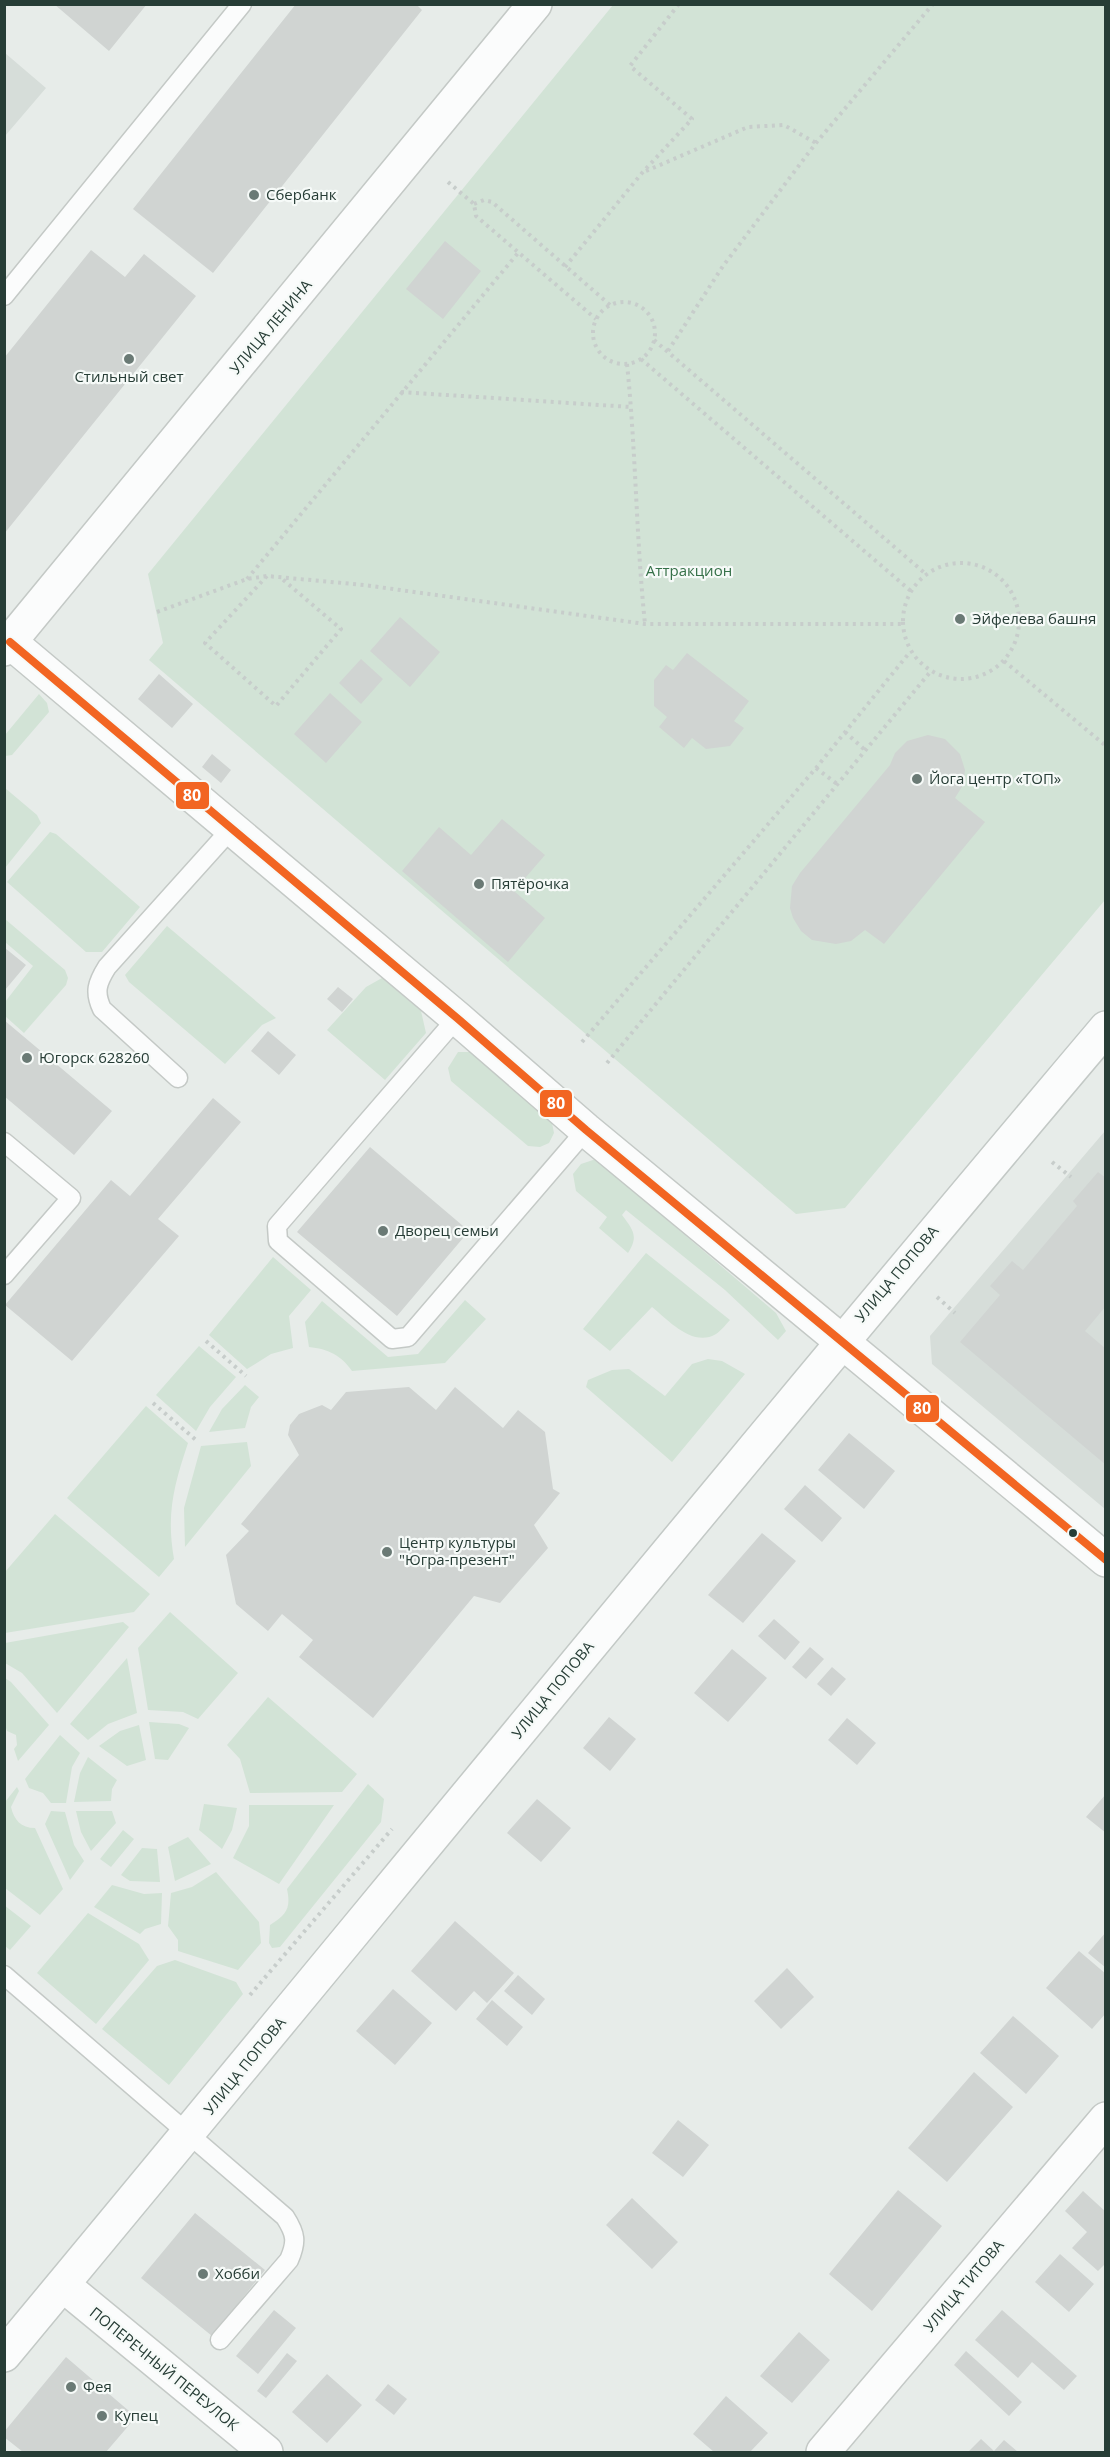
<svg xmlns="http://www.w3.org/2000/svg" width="1110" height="2457" font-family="'Open Sans',sans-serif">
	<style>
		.built { fill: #d6ddd9 }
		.green { fill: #d2e3d6 }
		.building { fill: #d0d4d2 }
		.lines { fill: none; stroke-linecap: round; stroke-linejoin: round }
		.lane-casing { stroke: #c4c9c6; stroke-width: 21 }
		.street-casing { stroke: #c4c9c6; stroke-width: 36 }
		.secondary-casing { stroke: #c3c9c6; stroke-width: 36 }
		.path { stroke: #c7cdcb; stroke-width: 4; stroke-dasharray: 3 4.5; stroke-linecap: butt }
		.lane { stroke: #fbfcfc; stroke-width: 18 }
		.street { stroke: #fbfcfc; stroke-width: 33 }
		.secondary { stroke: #fbfcfc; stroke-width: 33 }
		.bus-1-casing { stroke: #f6faf8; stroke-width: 12 }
		.bus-1 { stroke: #f26522; stroke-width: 8 }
		.poi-dot { fill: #6a7a75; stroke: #f6faf8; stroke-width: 2 }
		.bus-dot { fill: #273d36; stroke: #f6faf8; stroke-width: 2 }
		.labels { text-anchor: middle; stroke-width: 4.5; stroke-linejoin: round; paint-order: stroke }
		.poi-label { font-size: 15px; fill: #273d36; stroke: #f6faf8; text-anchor: start }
		.street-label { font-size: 15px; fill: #273d36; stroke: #f6faf8 }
		.park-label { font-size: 15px; fill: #357048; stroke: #f6faf8 }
		.line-badge { stroke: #f6faf8; stroke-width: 2 }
		.badge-label { font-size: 16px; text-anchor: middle; font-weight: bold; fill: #fff }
	</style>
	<rect width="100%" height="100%" fill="#e7ece9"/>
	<path class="built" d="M5,53L46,88L5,136Z
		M1105,1131V1509L932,1364L930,1336Z"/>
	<path class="green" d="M613,5H1105V900L845,1208L796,1214L149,660L163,643L148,574Z
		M39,694L47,703L49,712L12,755L5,756V735Z
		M5,788L37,815L41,823L5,868Z
		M50,832L56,834L140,907L102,952H86L7,882Z
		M5,919L65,970L68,978L66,985L24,1033L5,1016V1002L33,966L5,942Z
		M167,926L276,1018L262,1025L225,1064L129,982L125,975Z
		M382,978L421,1011L426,1033L385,1080L327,1030L366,987Z
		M458,1052H470L552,1123L554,1133L549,1143L540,1147L528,1146L451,1081L448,1068Z
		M596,1159L776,1313L786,1331L778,1340L725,1290L626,1210L622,1215C633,1230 639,1236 628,1253L599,1228L607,1217L576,1191L573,1174L581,1164Z
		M646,1253L730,1320C726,1324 721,1331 716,1334C693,1348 668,1320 652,1307L610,1351L583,1329Z
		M273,1257L311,1290L289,1316L293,1348L271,1354L247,1369L209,1335Z
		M465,1300L486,1319L445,1363L352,1371C341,1355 328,1349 309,1347L305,1322L322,1301L388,1357L418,1354Z
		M199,1346L236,1377L210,1407L196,1431L156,1395Z
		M708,1359L722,1361L745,1374L672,1462L586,1387L588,1380L612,1370L629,1369L665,1396L692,1364Z
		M245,1385L259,1397L251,1407L245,1428L209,1432L222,1409Z
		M146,1406L188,1443C174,1485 166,1514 174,1559L159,1577L67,1498Z
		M247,1442L251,1466L185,1547L184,1508L201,1446Z
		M55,1514L150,1594L134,1612L5,1633V1572Z
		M170,1612L238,1673L198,1719L183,1712L148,1710L138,1648Z
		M123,1622L129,1627L57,1713L22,1673L5,1663V1643Z
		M127,1658L137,1713L108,1724L88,1740L70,1724Z
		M5,1678L11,1682L49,1725L18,1761L14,1749L17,1745L16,1735L7,1731L5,1725Z
		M268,1697L357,1774L342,1792L250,1793L240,1759L227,1745Z
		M149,1722L179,1724L189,1728L168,1760L155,1759Z
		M139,1725L146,1760L127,1766L99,1746L120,1731Z
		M60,1735L80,1753L72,1767L66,1803H51L43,1793L29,1788L25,1779Z
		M88,1757L117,1780L112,1789L111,1801L74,1802L80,1773Z
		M368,1784L384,1799L381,1822L280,1947L272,1948L269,1943L270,1925C287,1914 291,1908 287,1889Z
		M17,1787L19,1791L11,1807C14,1820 21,1828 35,1828L63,1889L40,1915L5,1888V1802Z
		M204,1804L237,1808L232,1830L222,1849L199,1830Z
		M249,1805H334L279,1884L233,1858L249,1826Z
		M51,1811L65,1812L74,1845L84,1861L70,1880L45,1824Z
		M76,1811H112L116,1823L91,1851L81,1832Z
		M123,1830L134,1839L111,1867L100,1859Z
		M188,1837L211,1864L175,1881L168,1847Z
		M142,1848L157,1849L160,1882L130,1881L121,1875Z
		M216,1872L259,1922L261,1943L238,1970L178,1951V1940L168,1926L171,1893L192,1887Z
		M112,1885L144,1894L162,1893L161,1924L145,1929L140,1934L94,1907Z
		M4,1905L31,1926L10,1950L5,1946Z
		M88,1913L139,1944L149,1960L96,2024L37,1973Z
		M175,1960L236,1982L243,1994L169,2085L102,2029L157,1966Z"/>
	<path class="building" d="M54,4H147L109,51Z
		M296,4H416L422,10L213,273L133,209Z
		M445,241L481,271L443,319L406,289Z
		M91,250L125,277L144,254L196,296L4,534V358Z
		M400,617L440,652L410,687L370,651Z
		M687,653L749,701L734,721L744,728L730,746L706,749L692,738L684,748L659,727L667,717L654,706V680L666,665L673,670Z
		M361,659L383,679L361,704L339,683Z
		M159,674L193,704L172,728L138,699Z
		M330,693L362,722L326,763L294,734Z
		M928,735L945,739L960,754L965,770L963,785L955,798L985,822L884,944L865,930L851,941L836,944L812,940L801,931L793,918L790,908L792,886L800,873L890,765L895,753L907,741Z
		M212,754L231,770L221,783L202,767Z
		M502,819L545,855L514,891L545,918L508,962L402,871L439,827L471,855Z
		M5,948L26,965L5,990Z
		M338,987L353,999L342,1012L327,999Z
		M4,1020L112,1111L74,1155L4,1096Z
		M268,1031L296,1055L279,1075L251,1051Z
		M213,1098L241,1122L158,1219L179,1236L72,1361L5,1305L111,1180L130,1196Z
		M370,1147L469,1231L397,1316L297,1232Z
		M1098,1172L1106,1178V1306L1085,1331L1106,1349V1465L960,1342L1000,1295L990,1286L1012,1261L1023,1270L1077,1206L1073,1201Z
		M409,1387L436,1410L455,1387L503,1428L518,1410L545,1432L553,1489L560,1493L534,1525L548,1548L500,1603L474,1596L373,1718L299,1657L313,1640L282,1614L268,1631L236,1604L226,1555L249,1531L241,1524L299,1455L288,1435L290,1425L299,1414L322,1405L331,1410L346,1392Z
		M849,1433L895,1471L864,1509L818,1470Z
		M805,1485L842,1518L822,1542L784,1509Z
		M762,1533L796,1561L743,1623L708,1595Z
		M774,1619L800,1642L785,1660L758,1636Z
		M810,1647L824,1659L806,1679L792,1667Z
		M732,1649L767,1678L728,1722L694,1693Z
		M832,1667L846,1679L831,1696L817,1684Z
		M609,1717L636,1739L610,1771L583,1748Z
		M847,1718L876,1743L857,1765L828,1740Z
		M1106,1794V1833L1086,1817Z
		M537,1799L571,1828L541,1862L507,1833Z
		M455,1921L514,1973L487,2003L474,1991L456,2011L411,1971Z
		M1106,1932V1968L1088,1953Z
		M1079,1951L1106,1974V2013L1092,2029L1046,1988Z
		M787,1968L814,1997L781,2029L754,2001Z
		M518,1975L545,1999L532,2015L504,1991Z
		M393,1989L432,2023L395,2065L356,2031Z
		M492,2000L523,2027L507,2046L476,2019Z
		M1013,2016L1059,2056L1026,2094L980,2053Z
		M974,2072L1013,2107L947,2182L908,2148Z
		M678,2120L709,2145L683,2177L652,2153Z
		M898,2190L942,2226L872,2311L829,2274Z
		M1083,2191L1106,2212V2263L1098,2271L1072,2248L1087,2232L1065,2211Z
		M632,2198L678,2242L652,2269L606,2225Z
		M195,2213L265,2270L212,2336L141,2278Z
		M1060,2254L1094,2284L1069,2312L1035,2282Z
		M274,2310L296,2328L258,2374L236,2356Z
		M1002,2310L1077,2376L1064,2390L1032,2362L1018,2378L975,2340Z
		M799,2332L830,2360L792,2403L760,2376Z
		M966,2351L1022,2402L1009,2416L954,2365Z
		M287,2353L297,2361L266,2398L257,2391Z
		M66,2357L136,2417L106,2452H23L4,2437V2432Z
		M327,2374L362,2405L327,2443L292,2412Z
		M388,2384L407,2399L394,2415L375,2400Z
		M726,2396L768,2433L750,2452H714L693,2434Z
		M981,2439L994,2451L1004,2440L1018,2452H968Z"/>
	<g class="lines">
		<g class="lane-casing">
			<path id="lane" d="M4,296L242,4
				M457,1018L277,1226L278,1241L392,1339L408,1337L586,1130
				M178,1078L102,1009C94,992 97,983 107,967L232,828
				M4,1142L71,1198L4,1275
				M4,1975L285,2217C296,2234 297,2242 289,2260L220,2340"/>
		</g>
		<g class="street-casing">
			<path id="street" d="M10,642L457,1018L586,1130L1106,1560
				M4,649L535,4
				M63,2285L266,2452
				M823,2452L1106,2119"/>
		</g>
		<g class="secondary-casing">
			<path id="secondary" d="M4,2355C371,1913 735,1467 1106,1028"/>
		</g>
		<path class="path" d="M646,171L748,127L784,125L816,143
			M448,182L474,204L476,216L596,319
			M474,204L484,200L492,202L610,305
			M565,267L642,173L692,119L630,66L679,4
			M593 333a31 31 0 1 1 62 0a31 31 0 1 1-62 0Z
			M654,340L927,575
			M668,351L723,266L816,143L933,4
			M641,359L912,592
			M627,364C636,451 636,537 645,624
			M401,392L631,407
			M903 621a58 58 0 1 1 116 0a58 58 0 1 1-116 0Z
			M267,576L205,643L276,706L341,629L281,578
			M247,579L518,253
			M157,612L247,579L267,576L364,585L645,624H904
			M1004,661L1106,746
			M845,732L866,751
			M816,768L837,784
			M582,1042L816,768L910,652
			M607,1063L931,671
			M1052,1162L1071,1177
			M937,1297L955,1313
			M206,1341L246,1376
			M153,1403L196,1440
			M250,1995L392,1829"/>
		<use href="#lane" class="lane"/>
		<use href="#street" class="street"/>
		<use href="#secondary" class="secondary"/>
		<g class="bus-1-casing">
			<path id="bus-1" d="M10,642L457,1018L586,1130L1106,1560"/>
		</g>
		<use href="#bus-1" class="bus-1"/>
	</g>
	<g class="poi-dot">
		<circle cx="254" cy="195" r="6"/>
		<circle cx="129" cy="359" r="6"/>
		<circle cx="960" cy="619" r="6"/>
		<circle cx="917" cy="779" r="6"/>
		<circle cx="479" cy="884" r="6"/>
		<circle cx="27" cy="1058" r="6"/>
		<circle cx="383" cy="1231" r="6"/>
		<circle cx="387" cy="1552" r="6"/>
		<circle cx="203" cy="2274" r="6"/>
		<circle cx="71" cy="2387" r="6"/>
		<circle cx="102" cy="2416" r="6"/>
	</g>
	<circle class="bus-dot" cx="1073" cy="1533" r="5"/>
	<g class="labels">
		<g class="poi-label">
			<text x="266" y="200">Сбербанк</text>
			<text x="129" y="382" text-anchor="middle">Стильный свет</text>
			<text x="972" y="624">Эйфелева башня</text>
			<text x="929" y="784">Йога центр «ТОП»</text>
			<text x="491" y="889">Пятёрочка</text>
			<text x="39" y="1063">Югорск 628260</text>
			<text x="395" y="1236">Дворец семьи</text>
			<text x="399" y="1548">Центр культуры<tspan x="399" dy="17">"Югра-презент"</tspan></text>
			<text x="215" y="2279">Хобби</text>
			<text x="83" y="2392">Фея</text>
			<text x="114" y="2421">Купец</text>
		</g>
		<g class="street-label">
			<text transform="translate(271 327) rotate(-50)" y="5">УЛИЦА ЛЕНИНА</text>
			<text transform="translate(897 1274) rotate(-50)" y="5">УЛИЦА ПОПОВА</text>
			<text transform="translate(553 1690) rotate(-51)" y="5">УЛИЦА ПОПОВА</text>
			<text transform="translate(245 2066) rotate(-51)" y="5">УЛИЦА ПОПОВА</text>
			<text transform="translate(964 2286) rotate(-50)" y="5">УЛИЦА ТИТОВА</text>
			<text transform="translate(164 2369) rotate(39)" y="5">ПОПЕРЕЧНЫЙ ПЕРЕУЛОК</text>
		</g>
		<g class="park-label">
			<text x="689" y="576">Аттракцион</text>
		</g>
	</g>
	<g class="line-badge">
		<rect x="175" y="781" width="35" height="29" rx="6" fill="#f26522"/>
		<rect x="539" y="1089" width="34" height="29" rx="6" fill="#f26522"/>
		<rect x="905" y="1394" width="35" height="29" rx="6" fill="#f26522"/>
	</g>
	<g class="badge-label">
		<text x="192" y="801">80</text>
		<text x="556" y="1109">80</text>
		<text x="922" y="1414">80</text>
	</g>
	<rect width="1110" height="2457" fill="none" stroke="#273d36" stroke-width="12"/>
</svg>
